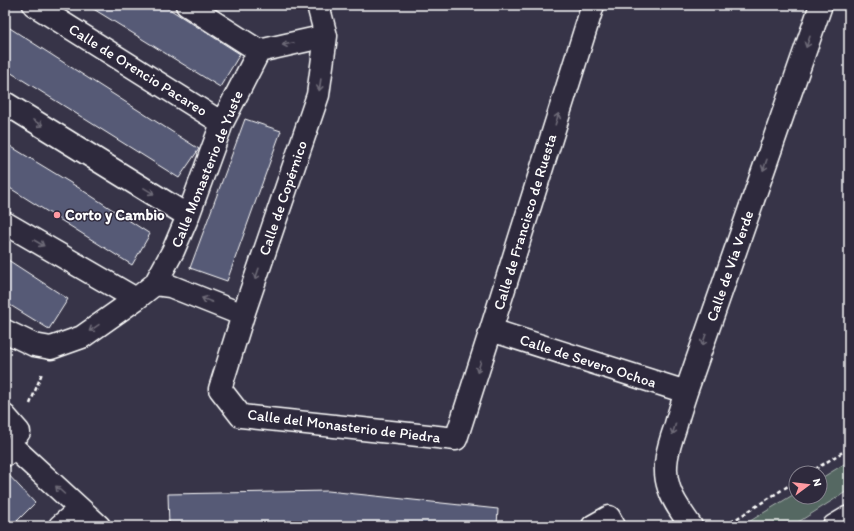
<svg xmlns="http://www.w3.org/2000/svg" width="854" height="531" font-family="Itim,sans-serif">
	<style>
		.green { fill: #546862; stroke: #aab4b0 }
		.building { fill: #565a76; stroke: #fff }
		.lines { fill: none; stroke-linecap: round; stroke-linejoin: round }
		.minor-casing { stroke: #fff; stroke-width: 25 }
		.highway-casing { stroke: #fff; stroke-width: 25 }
		.path { stroke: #fff; stroke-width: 2.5; stroke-dasharray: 4 3; stroke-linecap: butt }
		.minor { stroke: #2f2a3d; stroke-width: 22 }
		.highway { stroke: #2f2a3d; stroke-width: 22 }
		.oneway { stroke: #6d6a77 }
		.poi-dot { fill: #ff9aa2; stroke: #2f2a3d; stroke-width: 1.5 }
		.labels { text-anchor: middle; stroke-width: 3; stroke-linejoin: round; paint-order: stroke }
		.street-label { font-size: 15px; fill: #fff; stroke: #2f2a3d }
		.poi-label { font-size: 15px; font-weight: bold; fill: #fff; stroke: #2f2a3d; text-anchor: start }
	</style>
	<rect width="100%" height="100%" fill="#373448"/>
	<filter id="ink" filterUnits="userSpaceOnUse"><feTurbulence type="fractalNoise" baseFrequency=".025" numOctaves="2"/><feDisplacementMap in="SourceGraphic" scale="8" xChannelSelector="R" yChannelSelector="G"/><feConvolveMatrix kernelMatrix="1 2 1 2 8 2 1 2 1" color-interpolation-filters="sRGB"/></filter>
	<g filter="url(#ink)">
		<path class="green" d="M849,461V490L792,526H742L796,493V497H820V479Z"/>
		<path class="building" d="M87,5H163L240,54L220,87Z
			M5,25L199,149L179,178L5,69Z
			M245,119L281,131L227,281L190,268Z
			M5,143L79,188L150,234L132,265L5,185Z
			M5,258L68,299L49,329L5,302Z
			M5,471L35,503L12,526H5Z
			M328,491L498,509L497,526H339L308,523L169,526L168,494Z"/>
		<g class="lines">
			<g class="minor-casing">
				<path id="minor" d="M34,5L222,123
					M187,5L259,51
					M318,5L326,36L318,95L243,315L220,389L241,416L456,439L491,330L593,5
					M5,103L188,216
					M5,223L136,299
					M155,284L173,251L188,216L222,123L259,51L326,36
					M491,330L686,392
					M5,331L34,345L51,348L82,337L136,299L155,284L170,286L243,315
					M5,416L19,432
					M5,455L13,447L99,526
					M60,526L80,509
					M593,526L609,517L614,526
					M691,526C683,514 673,502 669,488C662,468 668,448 675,428C678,416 682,404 686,392L821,5"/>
			</g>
			<g class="highway-casing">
				<path id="highway" d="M834,526L849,517"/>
			</g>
			<path class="path" d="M30,404L42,373
				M809,473L849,448
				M725,526L796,481"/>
			<use href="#minor" class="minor"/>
			<use href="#highway" class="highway"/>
		</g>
		<defs><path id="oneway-shaft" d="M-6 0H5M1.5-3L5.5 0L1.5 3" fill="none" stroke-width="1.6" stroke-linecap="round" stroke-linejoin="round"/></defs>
		<g class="oneway">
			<use href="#oneway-shaft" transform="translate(808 42) rotate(109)"/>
			<use href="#oneway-shaft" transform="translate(288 44) rotate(168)"/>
			<use href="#oneway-shaft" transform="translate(320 85) rotate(98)"/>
			<use href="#oneway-shaft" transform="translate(557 119) rotate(-73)"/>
			<use href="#oneway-shaft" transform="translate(38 123) rotate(32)"/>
			<use href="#oneway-shaft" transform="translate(765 165) rotate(109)"/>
			<use href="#oneway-shaft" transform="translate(149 191) rotate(32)"/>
			<use href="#oneway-shaft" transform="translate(39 243) rotate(30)"/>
			<use href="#oneway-shaft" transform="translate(257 274) rotate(109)"/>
			<use href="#oneway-shaft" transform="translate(207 300) rotate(-158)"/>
			<use href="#oneway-shaft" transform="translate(94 328) rotate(146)"/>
			<use href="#oneway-shaft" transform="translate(704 340) rotate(109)"/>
			<use href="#oneway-shaft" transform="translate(479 367) rotate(108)"/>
			<use href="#oneway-shaft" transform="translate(674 429) rotate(107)"/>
			<use href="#oneway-shaft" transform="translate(60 490) rotate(-138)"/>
		</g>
	</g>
	<circle class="poi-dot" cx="57" cy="215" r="4"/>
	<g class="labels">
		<g class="street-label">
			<text transform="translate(138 70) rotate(32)" y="5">Calle de Orencio Pacareo</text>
			<text transform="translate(207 169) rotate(-68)" y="5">Calle Monasterio de Yuste</text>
			<text transform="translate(283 198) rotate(-71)" y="5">Calle de Copérnico</text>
			<text transform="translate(525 222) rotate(-73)" y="5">Calle de Francisco de Ruesta</text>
			<text transform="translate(730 266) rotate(-71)" y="5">Calle de Vía Verde</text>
			<text transform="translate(588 361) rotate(18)" y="5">Calle de Severo Ochoa</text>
			<text transform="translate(344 426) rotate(7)" y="5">Calle del Monasterio de Piedra</text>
		</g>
		<g class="poi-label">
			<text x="65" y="220">Corto y Cambio</text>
		</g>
	</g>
	<rect width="854" height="531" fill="none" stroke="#2f2a3d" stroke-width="20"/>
	<rect x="10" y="10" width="834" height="511" fill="none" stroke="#fff" stroke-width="1.5" filter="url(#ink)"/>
	<g transform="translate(808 485) rotate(75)"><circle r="19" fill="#2f2a3d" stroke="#827f8b"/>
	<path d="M0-3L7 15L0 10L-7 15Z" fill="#ff9aa2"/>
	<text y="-6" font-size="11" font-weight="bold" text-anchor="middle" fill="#ffffff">N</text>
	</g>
</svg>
